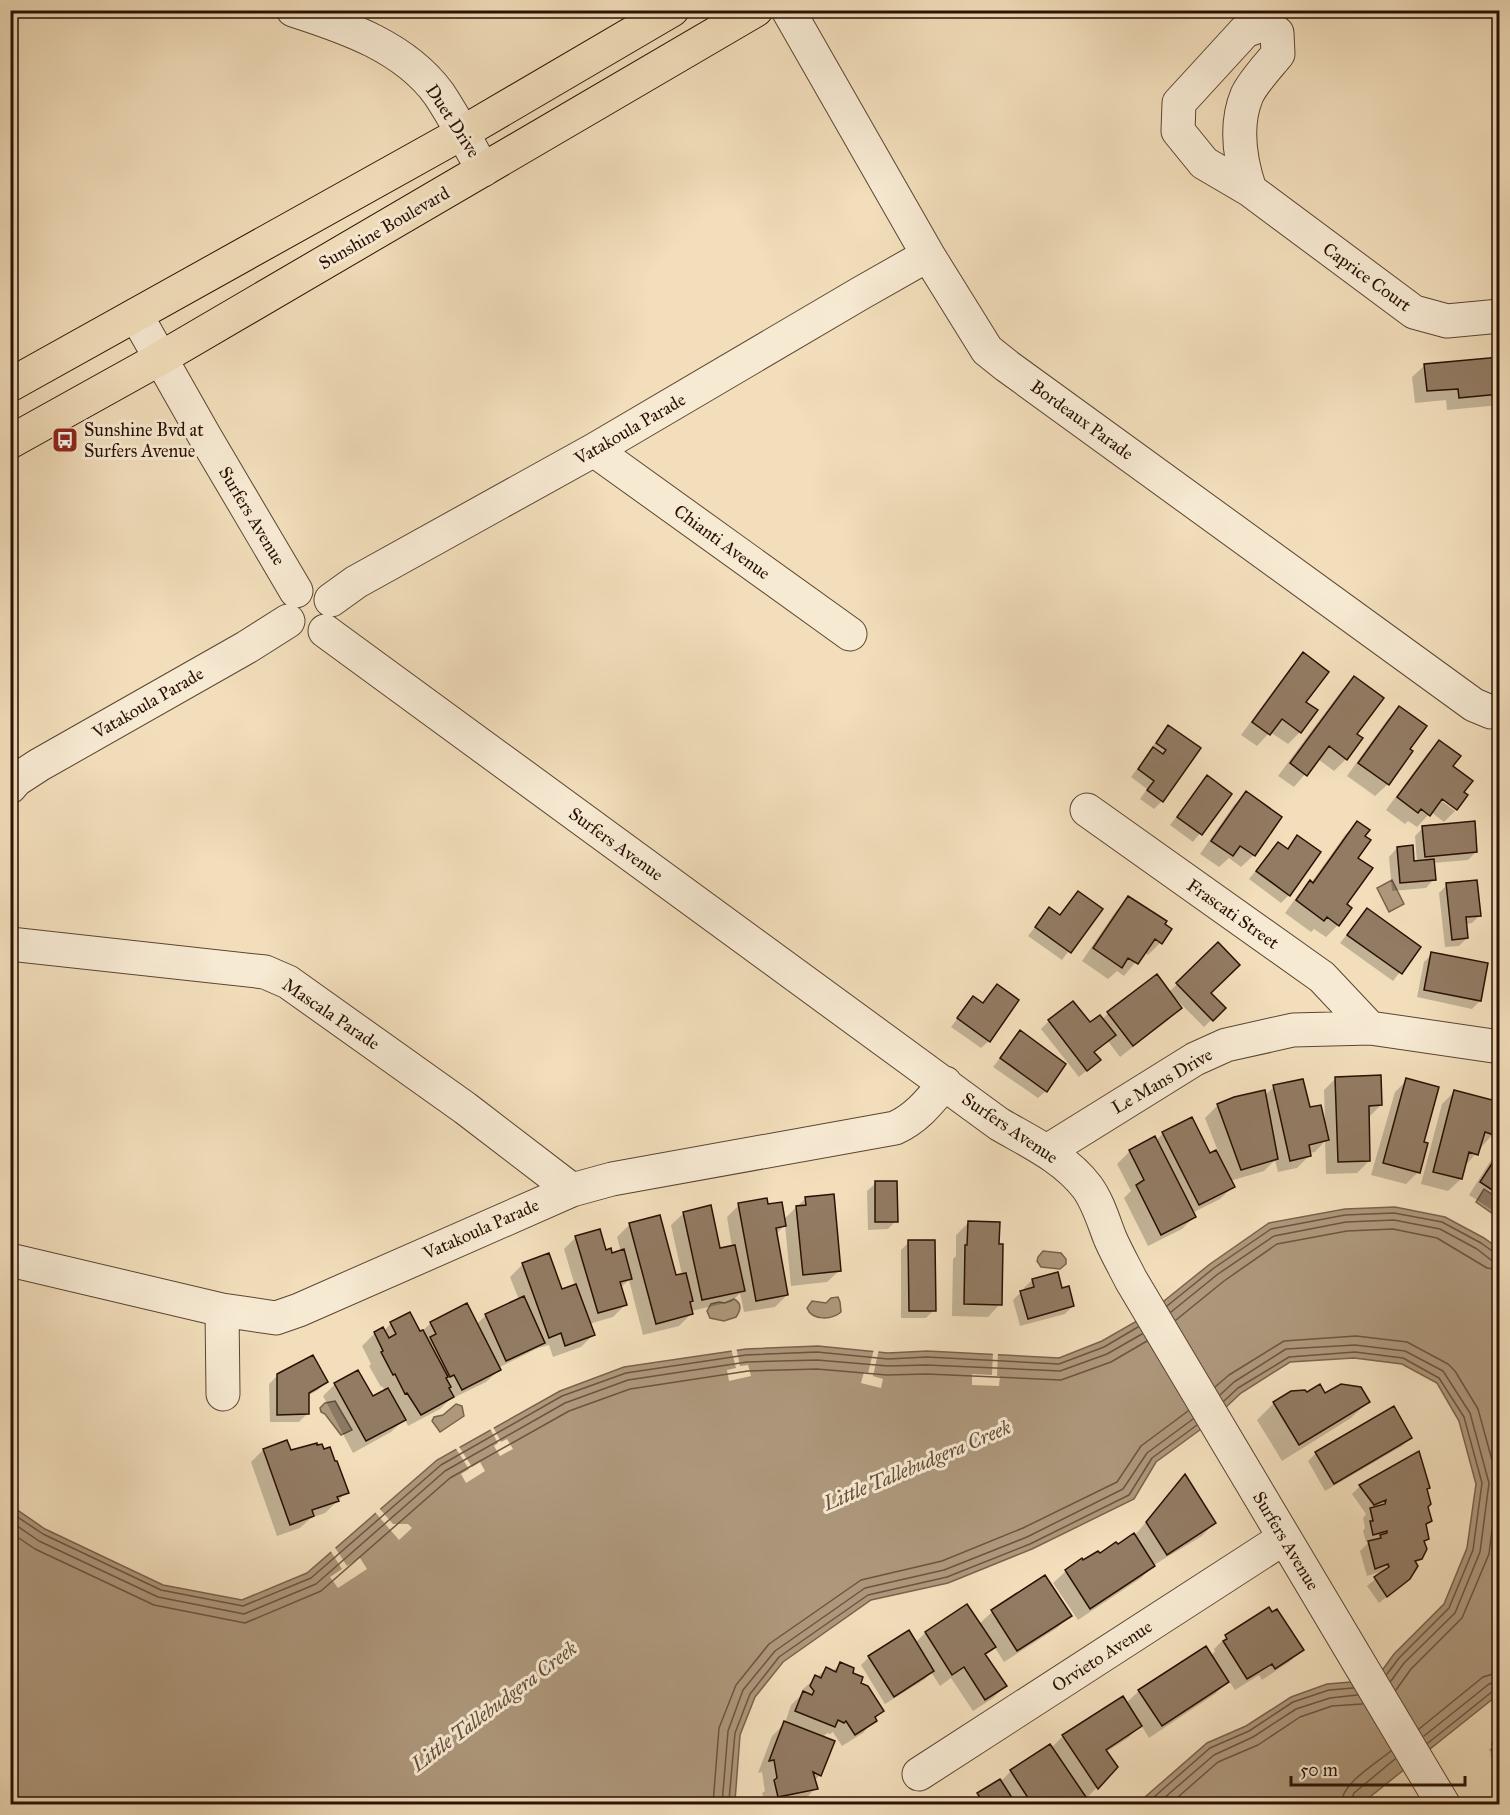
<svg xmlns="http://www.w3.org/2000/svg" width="1510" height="1815" font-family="'IM FELL Great Primer',serif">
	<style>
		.water { fill: #ae987c; stroke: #79624c; stroke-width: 1.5 }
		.pier { fill: #f2debb }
		.shadow { fill: #0003 }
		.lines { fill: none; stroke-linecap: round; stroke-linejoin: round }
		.shore { stroke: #6c5440; stroke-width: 1.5 }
		.building { fill: #927b63; stroke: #2a1003; stroke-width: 1.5 }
		.minor-casing { stroke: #5c4431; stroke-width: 35 }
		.major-casing { stroke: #2a1003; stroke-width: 35 }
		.minor { stroke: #f7ead3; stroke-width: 33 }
		.major { stroke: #f2debb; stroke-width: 33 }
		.labels { text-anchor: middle; stroke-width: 6; stroke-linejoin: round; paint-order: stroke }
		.street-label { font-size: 18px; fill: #2a1003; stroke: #f7ead3 }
		.poi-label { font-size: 18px; fill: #2a1003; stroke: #f7ead3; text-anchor: start }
		.water-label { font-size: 20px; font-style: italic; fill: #654d39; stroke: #f7ead3 }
	</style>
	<rect width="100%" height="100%" fill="#f2debb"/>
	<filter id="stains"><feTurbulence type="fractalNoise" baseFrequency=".00333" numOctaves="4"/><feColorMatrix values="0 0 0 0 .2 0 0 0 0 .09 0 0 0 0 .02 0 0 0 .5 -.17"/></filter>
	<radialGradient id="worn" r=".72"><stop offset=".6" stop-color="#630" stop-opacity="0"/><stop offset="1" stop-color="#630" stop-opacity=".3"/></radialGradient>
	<path class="water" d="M1392,880L1404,904L1389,912L1377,888Z
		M1484,1189L1499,1199V1218L1476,1202Z
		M1395,1207L1445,1217L1484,1238L1499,1249V1694L1361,1804H1137L1207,1743L1246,1726L1291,1697L1327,1684L1375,1680L1394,1654L1444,1604L1467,1548L1476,1484L1459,1421L1437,1383L1402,1364L1354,1358L1290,1362L1241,1393L1208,1424L1156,1462L1134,1499L1032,1549L948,1583L871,1600L783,1662L755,1697L740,1735L735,1801L737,1804H11L10,1505L45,1529L163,1585L242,1600L307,1573L437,1460L560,1391L624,1367L746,1349L818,1346L888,1353L927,1351L1059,1358L1102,1341L1144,1317L1210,1264L1269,1223L1345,1209Z
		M1043,1251L1061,1253L1066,1259V1264L1060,1269L1041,1267L1037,1261L1038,1257Z
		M838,1297L840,1302L841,1312C832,1320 812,1321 807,1308L812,1301L826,1303L831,1298Z
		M734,1299C742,1303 741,1310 736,1317L724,1321L710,1318L707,1311L711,1304L719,1302L725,1303Z
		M335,1401L352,1430L341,1435L325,1414L321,1412L320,1408L325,1403Z
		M456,1404L462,1406L464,1416L440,1432L432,1421L434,1417L443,1415Z"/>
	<path class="pier" d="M736,1347L740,1366L748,1365L751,1376L729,1381L727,1370L736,1368L731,1348Z
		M874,1349H879L873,1376L883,1379L881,1388L861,1383L864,1372L868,1373Z
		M993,1351L998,1352L997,1376H1000L999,1386L972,1385V1374L992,1375Z
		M492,1425L501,1442L507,1439L513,1449L500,1456L494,1446L498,1443L489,1427Z
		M458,1445L472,1467L480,1462L485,1471L466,1483L461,1474L469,1469L455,1447Z
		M379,1508L393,1524H408L412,1528L399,1540L375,1512Z
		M334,1546L347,1566L360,1558L367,1569L338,1588L330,1577L342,1569L330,1550Z"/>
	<path class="shadow" d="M1500,358V405L1447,410L1446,400L1415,403L1412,377L1425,365Z
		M1304,654V702L1300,732L1288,744L1270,732L1257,746L1241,735L1291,667Z
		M1354,678L1355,734L1346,759L1334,771L1318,759L1294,787L1278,776L1342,690Z
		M1399,708L1388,784L1375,796L1347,776L1387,720Z
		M1169,727L1199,749L1162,801L1154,809L1140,799L1147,789L1131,777L1150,752L1149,751L1161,735Z
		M1439,742L1451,766L1435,796L1455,811L1444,822L1431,812L1417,827L1408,821L1405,824L1386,810L1427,754Z
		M1207,777L1230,795L1193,842L1170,825Z
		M1246,793L1254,855L1241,867L1229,858L1219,867L1200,854L1234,805Z
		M1357,823L1356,858L1345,905L1338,925L1326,937L1314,929L1311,932L1285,913L1298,895L1311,883L1345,835Z
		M1423,828L1476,852L1468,860L1433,863L1434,879L1426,888L1392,891L1389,857L1397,848L1413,863L1417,862L1415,836Z
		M1298,837L1289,895L1281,903L1249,879L1278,844L1286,850Z
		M1447,885L1480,915L1472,923L1465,924L1467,938L1459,946L1445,947L1439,893Z
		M1078,893L1100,909L1062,960L1028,936L1049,909L1059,916Z
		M1129,898L1160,943L1148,955L1144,952L1124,976L1117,971L1108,979L1082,961L1116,911Z
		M1367,910L1419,948L1393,981L1340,943Z
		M1218,944L1209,993L1223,1008L1204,1027L1176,999L1175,1000L1180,1008L1168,1020L1120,1057L1108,1041L1093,1053L1099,1060L1079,1077L1041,1029L1049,1021L1089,1025L1102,1020L1108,1013L1169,992Z
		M1432,954L1480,1001L1472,1009L1417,997L1424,962Z
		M997,986L989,1041L981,1048L951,1027L973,998L982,1004Z
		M1020,1032L1046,1091L1038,1098L993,1067Z
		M1336,1078L1381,1105L1368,1118L1369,1161L1357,1173L1326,1174L1325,1141L1315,1152L1309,1153V1156L1297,1168L1278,1172L1275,1160L1264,1171L1230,1181L1233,1187L1220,1199L1192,1213L1194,1217L1182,1229L1148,1246L1124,1198L1131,1191L1117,1164L1130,1151L1155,1138L1156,1141L1163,1133L1210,1155L1218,1151L1205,1118L1218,1105L1264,1096L1274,1087L1325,1121L1324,1090Z
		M1407,1080L1422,1142L1418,1172L1406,1184L1371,1175L1395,1092Z
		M1455,1091L1493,1134L1464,1167L1461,1179L1448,1191L1421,1184L1442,1104Z
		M1500,1146V1215L1469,1195Z
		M876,1183L896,1221L888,1229L868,1230L867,1191Z
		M806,1198L840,1270L827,1282L791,1286L785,1225L776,1234L787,1295L775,1307L744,1312L740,1293L731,1302L691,1311V1314L679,1326L643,1335L629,1280L620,1288L625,1305L613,1317L589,1324L593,1335L581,1347L553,1357L549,1345L538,1348L498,1368L499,1370L486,1382L449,1400L440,1409L408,1426L405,1419L391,1432L353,1453L323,1396L335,1384L372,1398L385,1391L382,1386L381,1387L369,1366L371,1364L362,1346L374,1334L383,1329L384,1331L391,1323L420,1333L431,1323L466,1305L476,1325L486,1315L519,1300L510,1277L523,1264L561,1291L575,1286L564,1249L576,1237L611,1255L621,1252L617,1237L630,1224L675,1277L682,1275L671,1225L684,1213L719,1250L732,1247L727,1217L739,1205L766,1206L783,1220Z
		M968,1223L1000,1304L988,1317L952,1316L953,1259L956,1256V1235Z
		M909,1242L934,1310L926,1318H901V1250Z
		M1032,1280L1061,1290L1073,1306L1065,1314L1020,1326L1013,1300L1021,1292L1025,1291L1024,1288Z
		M278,1375L326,1382L318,1390L307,1396V1414L299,1422H270L269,1384Z
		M1306,1395L1368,1402L1351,1418L1282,1461L1257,1420L1274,1403Z
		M1410,1438L1402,1446L1325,1491L1308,1461L1316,1453Z
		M286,1442L290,1452L316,1447L347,1492L325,1513L311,1518L300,1528L277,1536L251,1462L263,1450Z
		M1418,1453L1428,1488L1426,1490L1427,1507L1430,1521L1425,1526L1428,1539L1423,1543L1421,1558L1415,1564L1409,1579L1379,1603L1367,1586L1386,1570L1367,1576L1360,1551L1370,1541L1366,1542L1363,1531L1365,1528L1363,1518L1366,1514L1352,1494L1360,1486Z
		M1185,1477L1214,1523L1202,1536L1154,1565L1141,1578L1078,1620L1053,1583L1066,1571L1116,1544L1118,1546L1134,1536Z
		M967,1606L979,1624L992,1612L1070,1616L1057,1628L1004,1662L994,1646L985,1656L1005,1686L993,1698L973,1711L951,1678L940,1686L931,1672L925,1679L885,1704L861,1665L869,1657L915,1643L925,1633Z
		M1226,1637L1302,1650L1289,1662L1262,1680L1259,1675L1235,1690L1229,1681L1215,1694L1149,1738L1141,1725L1128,1738L1106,1752L1116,1767L1085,1800L1087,1804H968L978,1795L1000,1782L1011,1771L1051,1748L1063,1736L1126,1703L1139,1691L1211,1656L1215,1651L1214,1649Z
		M840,1664L852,1674L882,1711L863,1733L842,1746L833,1732L830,1734L827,1733L822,1738L820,1775L814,1781L816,1788L804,1800L784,1804H765L762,1793L765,1791L762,1772L758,1773L772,1736L785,1723L791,1705L800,1696L803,1689L826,1669L832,1672Z
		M1500,1743V1774L1490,1755L1491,1754L1489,1749Z"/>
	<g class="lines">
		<path class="shore" d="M1167,1306L1214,1268L1271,1229L1345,1215L1394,1213L1442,1222L1481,1243L1495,1253L1500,1254
			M1171,1312L1218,1274L1274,1236L1346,1222L1394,1220L1440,1229L1477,1249L1491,1260L1500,1261
			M1176,1320L1224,1281L1277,1244L1347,1231L1393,1229L1437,1238L1487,1268L1500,1270
			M1215,1387L1229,1375L1284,1341L1356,1336L1407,1342L1448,1364L1455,1371L1478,1409L1498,1482L1489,1554L1462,1618L1411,1669L1396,1690
			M1220,1395L1234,1382L1286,1349L1355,1345L1405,1351L1443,1371L1470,1413L1489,1483L1480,1552L1455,1613L1404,1663L1391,1681
			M1224,1401L1238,1388L1289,1357L1355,1352L1403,1358L1439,1378L1464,1417L1482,1483L1473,1550L1449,1608L1399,1658L1387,1674
			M10,1512L43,1534L161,1590L243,1606L311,1578L441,1465L562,1396L626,1373L746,1355L817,1352L888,1359L927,1357L1059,1364L1104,1347L1138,1327
			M10,1521L39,1541L158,1597L244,1614L316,1584L445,1471L565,1403L628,1380L747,1362L817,1360L888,1366L927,1365L1060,1371L1107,1354L1142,1334
			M10,1532L35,1549L154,1605L245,1623L321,1591L450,1478L569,1411L630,1389L748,1371L817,1369L887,1375L927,1374L1061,1380L1111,1362L1147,1341
			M1419,1729L1483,1677L1500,1672
			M1424,1736L1489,1684L1500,1681
			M1428,1743L1493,1691L1500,1689
			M713,1804L719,1728L736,1685L769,1644L861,1580L942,1561L1023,1528L1117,1482L1141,1446L1188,1411
			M722,1804L728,1731L743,1690L775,1651L865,1588L944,1570L1027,1537L1123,1489L1147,1453L1193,1419
			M730,1804L729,1800L735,1733L750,1694L779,1657L868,1595L947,1577L1030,1544L1129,1495L1152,1458L1197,1425
			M1146,1804L1210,1748L1249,1731L1293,1702L1329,1690L1353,1688
			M1157,1804L1214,1755L1253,1737L1296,1709L1330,1698L1357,1695
			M1170,1804L1218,1762L1258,1745L1300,1717L1332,1706L1362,1704
			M1341,1804C1342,1783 1375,1764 1391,1751
			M1350,1804L1354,1793L1395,1759"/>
	</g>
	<path class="building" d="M1500,357V394L1459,398L1458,389L1427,391L1424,364Z
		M1303,652L1329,672L1306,702L1318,710L1301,733L1282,719L1270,735L1252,722Z
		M1354,676L1384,698L1357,734L1363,738L1347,760L1329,746L1307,776L1290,763Z
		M1399,706L1427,726L1410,749L1413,751L1389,785L1358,763Z
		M1168,725L1201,748L1163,802L1147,790L1154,781L1138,769L1153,747L1163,754L1166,750L1156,743Z
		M1439,740L1461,756L1453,766L1473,781L1464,792L1468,795L1457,810L1442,799L1430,816L1421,809L1418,813L1397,797Z
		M1207,775L1232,794L1202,835L1177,817Z
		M1246,791L1282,817L1255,856L1240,846L1233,856L1211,841Z
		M1357,821L1370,830L1365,836L1371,840L1358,858L1373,868L1347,904L1352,908L1339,926L1327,917L1324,921L1296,900L1310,880L1313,883Z
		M1475,821L1477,852L1425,857L1422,826Z
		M1297,835L1321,852L1290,896L1256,871L1278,842L1288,849Z
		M1413,845L1414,861L1434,859L1436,880L1400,883L1397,847Z
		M1477,880L1481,916L1466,917L1468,938L1452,940L1446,883Z
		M1078,891L1103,909L1071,953L1035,927L1049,907L1060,915Z
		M1128,896L1167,921L1165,924L1172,929L1162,944L1155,939L1138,964L1128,958L1122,968L1093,948Z
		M1367,908L1421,947L1402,974L1347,935Z
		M1218,942L1240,965L1211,993L1226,1008L1213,1021L1176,983Z
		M1431,952L1488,963L1481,1001L1424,990Z
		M1157,974L1182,1008L1133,1046L1107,1012Z
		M997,984L1019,1000L990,1042L957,1018L973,996L983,1003Z
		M1073,1001L1090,1022L1100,1015L1116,1035L1094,1052L1101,1060L1087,1071L1048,1020Z
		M1020,1030L1066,1064L1047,1092L1000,1058Z
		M1381,1075L1382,1105L1369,1106L1370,1161L1338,1162L1335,1077Z
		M1406,1078L1439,1087L1424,1142L1428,1143L1420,1173L1383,1163Z
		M1303,1079L1310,1107L1321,1105L1329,1140L1309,1145L1311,1156L1290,1161L1273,1085Z
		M1265,1090L1278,1159L1241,1170L1217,1104L1234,1097Z
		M1454,1090L1500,1102V1114L1494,1135L1485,1132L1478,1155L1469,1152L1462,1179L1433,1172Z
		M1192,1117L1210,1153L1216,1150L1235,1187L1199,1205L1162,1132Z
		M1155,1136L1196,1217L1161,1235L1136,1185L1144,1180L1129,1150Z
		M1500,1151V1195L1480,1182Z
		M875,1181H897L898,1222H875Z
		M834,1194L841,1271L803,1275L796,1206L806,1205L805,1197Z
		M767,1198L768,1204L782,1202L786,1226L776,1228L788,1295L756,1301L738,1203Z
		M711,1205L720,1248L735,1245L745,1291L702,1300L683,1212Z
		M660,1215L676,1275L686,1273L693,1301L690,1302L693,1314L656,1324L629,1223Z
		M968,1221L1000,1222L999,1244H1003L1002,1305L964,1304L965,1245H967Z
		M600,1229L606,1250L611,1248L612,1253L624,1249L632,1279L620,1282L627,1305L598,1313L575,1236Z
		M908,1240H935L936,1311H909Z
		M549,1253L562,1289L576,1284L595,1335L565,1346L561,1333L549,1338L522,1263Z
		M1058,1272L1062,1288L1069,1286L1074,1306L1028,1319L1020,1291L1034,1287L1032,1279Z
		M524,1296L545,1343L506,1361L485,1314Z
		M467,1303L501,1370L462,1390L454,1375L450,1377L430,1337L436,1334L430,1322Z
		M410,1312L420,1331L423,1330L448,1377L446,1378L451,1387L449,1388L454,1397L421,1415L407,1393L405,1394L395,1374L393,1375L381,1352L383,1351L374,1332L383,1327L389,1338L396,1334L390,1322Z
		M313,1355L328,1382L309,1393V1414L277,1415V1374Z
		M358,1370L373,1396L388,1388L406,1420L366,1441L334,1383Z
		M1320,1384L1325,1393L1341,1384L1361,1387L1370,1402L1299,1445L1273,1402L1291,1391L1305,1390L1307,1392Z
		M1394,1406L1412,1438L1334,1484L1315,1452Z
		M287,1440L291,1450L317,1443V1445L322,1444L324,1449L330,1447L335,1461H337L349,1493L337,1497L339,1501L312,1510L314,1516L290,1525L263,1449Z
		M1419,1451L1430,1488L1427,1489L1431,1504L1428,1507L1432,1521L1426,1524L1429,1539L1424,1541L1427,1549L1422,1559L1415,1561L1418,1566L1410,1579L1387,1597L1374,1577L1389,1567L1388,1564L1375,1569L1368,1541L1381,1538L1380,1535L1387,1533V1531L1373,1535L1370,1521H1373L1370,1508L1385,1504L1386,1500L1374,1505L1359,1485Z
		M1185,1474L1216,1523L1167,1555L1146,1522Z
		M1134,1533L1155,1566L1090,1609L1065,1570L1082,1558L1083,1560L1098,1551L1100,1553L1116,1542L1118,1544Z
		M1045,1575L1072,1616L1017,1651L991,1610Z
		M967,1604L996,1647L985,1654L1007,1686L985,1700L964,1667L952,1675L925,1632Z
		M1269,1607L1272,1612L1277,1609L1304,1650L1275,1669L1272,1664L1247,1679L1223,1641L1227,1639L1225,1635Z
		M909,1630L934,1671L894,1697L868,1656Z
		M1206,1646L1229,1682L1162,1726L1138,1690Z
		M840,1662L854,1668L853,1673L863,1677L861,1683L868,1686L884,1711L875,1717L877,1721L855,1735L846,1721L844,1723L838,1720L835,1727L795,1711L803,1691L812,1695L814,1691L810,1686L815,1675L821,1678L826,1667L836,1672Z
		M1123,1696L1142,1726L1106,1750L1118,1767L1098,1789L1062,1735Z
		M784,1721L835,1741L821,1776L813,1772L818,1789L778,1797L774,1780L777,1778L774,1760L769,1761Z
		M1500,1741V1764L1492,1750H1494L1492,1744Z
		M1050,1744L1090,1803L1089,1804H1032L1010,1770Z
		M1000,1779L1016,1804H984L977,1793Z"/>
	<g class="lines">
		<g class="minor-casing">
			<path id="minor" d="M293,10C346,27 405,47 439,94C455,118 469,145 483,170
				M788,10L928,255L987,350L1007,366L1474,705L1491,712H1500
				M1250,190C1240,160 1234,126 1247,95C1253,82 1269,65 1278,54L1277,33L1264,24L1245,31L1179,103L1178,131L1204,163L1250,190L1414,312L1447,321L1500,316
				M136,315L204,435L296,591
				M594,450L850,634
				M331,600L356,582L594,450L861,293L928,255
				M325,631L999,1124C1030,1142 1065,1158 1087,1187C1098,1202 1103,1220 1110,1238C1116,1252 1124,1266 1131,1280L1443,1804
				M10,787L16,780L39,765L247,647L288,621
				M1087,810L1322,977L1370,1028
				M10,944L265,972L288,982L465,1108L572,1190
				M1047,1151L1195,1059L1226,1045L1293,1030L1370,1028L1500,1047
				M10,1260L222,1310L276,1318L299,1310L572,1190L612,1179L895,1128C917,1118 930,1101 945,1083
				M222,1310L223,1394
				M919,1774L1284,1538"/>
		</g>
		<g class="major-casing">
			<path id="major" d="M10,385L462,133L672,10
				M10,442L161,358L756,10"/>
		</g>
		<use href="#minor" class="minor"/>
		<use href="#major" class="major"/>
	</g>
	<defs>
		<g id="bus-square" transform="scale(1.35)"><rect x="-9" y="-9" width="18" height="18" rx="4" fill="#8f2418" stroke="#f7ead3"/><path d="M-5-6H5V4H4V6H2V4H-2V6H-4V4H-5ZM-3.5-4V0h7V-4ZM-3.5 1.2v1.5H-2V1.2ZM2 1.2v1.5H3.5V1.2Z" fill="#fff"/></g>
	</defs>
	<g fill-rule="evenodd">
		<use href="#bus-square" x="65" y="440"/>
	</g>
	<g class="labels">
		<g class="street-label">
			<text transform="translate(453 121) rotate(57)" y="6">Duet Drive</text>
			<text transform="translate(384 228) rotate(-30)" y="6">Sunshine Boulevard</text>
			<text transform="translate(1367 277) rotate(36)" y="6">Caprice Court</text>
			<text transform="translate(1082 420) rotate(36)" y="6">Bordeaux Parade</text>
			<text transform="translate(630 429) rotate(-30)" y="6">Vatakoula Parade</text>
			<text transform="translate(252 516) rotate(59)" y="6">Surfers Avenue</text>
			<text transform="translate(722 542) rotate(36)" y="6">Chianti Avenue</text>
			<text transform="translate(148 703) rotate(-30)" y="6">Vatakoula Parade</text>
			<text transform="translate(616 844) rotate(36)" y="6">Surfers Avenue</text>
			<text transform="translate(1233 914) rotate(35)" y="6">Frascati Street</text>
			<text transform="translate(331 1014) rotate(34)" y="6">Mascala Parade</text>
			<text transform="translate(1162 1081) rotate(-30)" y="6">Le Mans Drive</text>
			<text transform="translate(1010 1128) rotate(34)" y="6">Surfers Avenue</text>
			<text transform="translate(481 1229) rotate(-24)" y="6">Vatakoula Parade</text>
			<text transform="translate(1286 1541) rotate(59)" y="6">Surfers Avenue</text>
			<text transform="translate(1102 1656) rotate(-33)" y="6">Orvieto Avenue</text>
		</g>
		<g class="poi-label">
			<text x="84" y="436">Sunshine Bvd at<tspan x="84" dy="21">Surfers Avenue</tspan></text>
		</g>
		<g class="water-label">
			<text transform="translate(917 1465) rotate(-23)" y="7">Little Tallebudgera Creek</text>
			<text transform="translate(494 1706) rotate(-37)" y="7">Little Tallebudgera Creek</text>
		</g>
	</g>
	<rect width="1510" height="1815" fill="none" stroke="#f2debb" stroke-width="36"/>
	<rect x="12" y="12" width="1486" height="1791" fill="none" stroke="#2a1003" stroke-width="3"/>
	<rect x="18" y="18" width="1474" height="1779" fill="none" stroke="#2a1003" stroke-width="1.5"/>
	<path d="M1291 1776v9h174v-9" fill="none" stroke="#2a1003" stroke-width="3"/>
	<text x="1300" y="1776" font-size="18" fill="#2a1003" stroke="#f7ead3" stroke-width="4.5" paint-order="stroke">50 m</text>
	<rect width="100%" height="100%" filter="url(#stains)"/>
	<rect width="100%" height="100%" fill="url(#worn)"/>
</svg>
